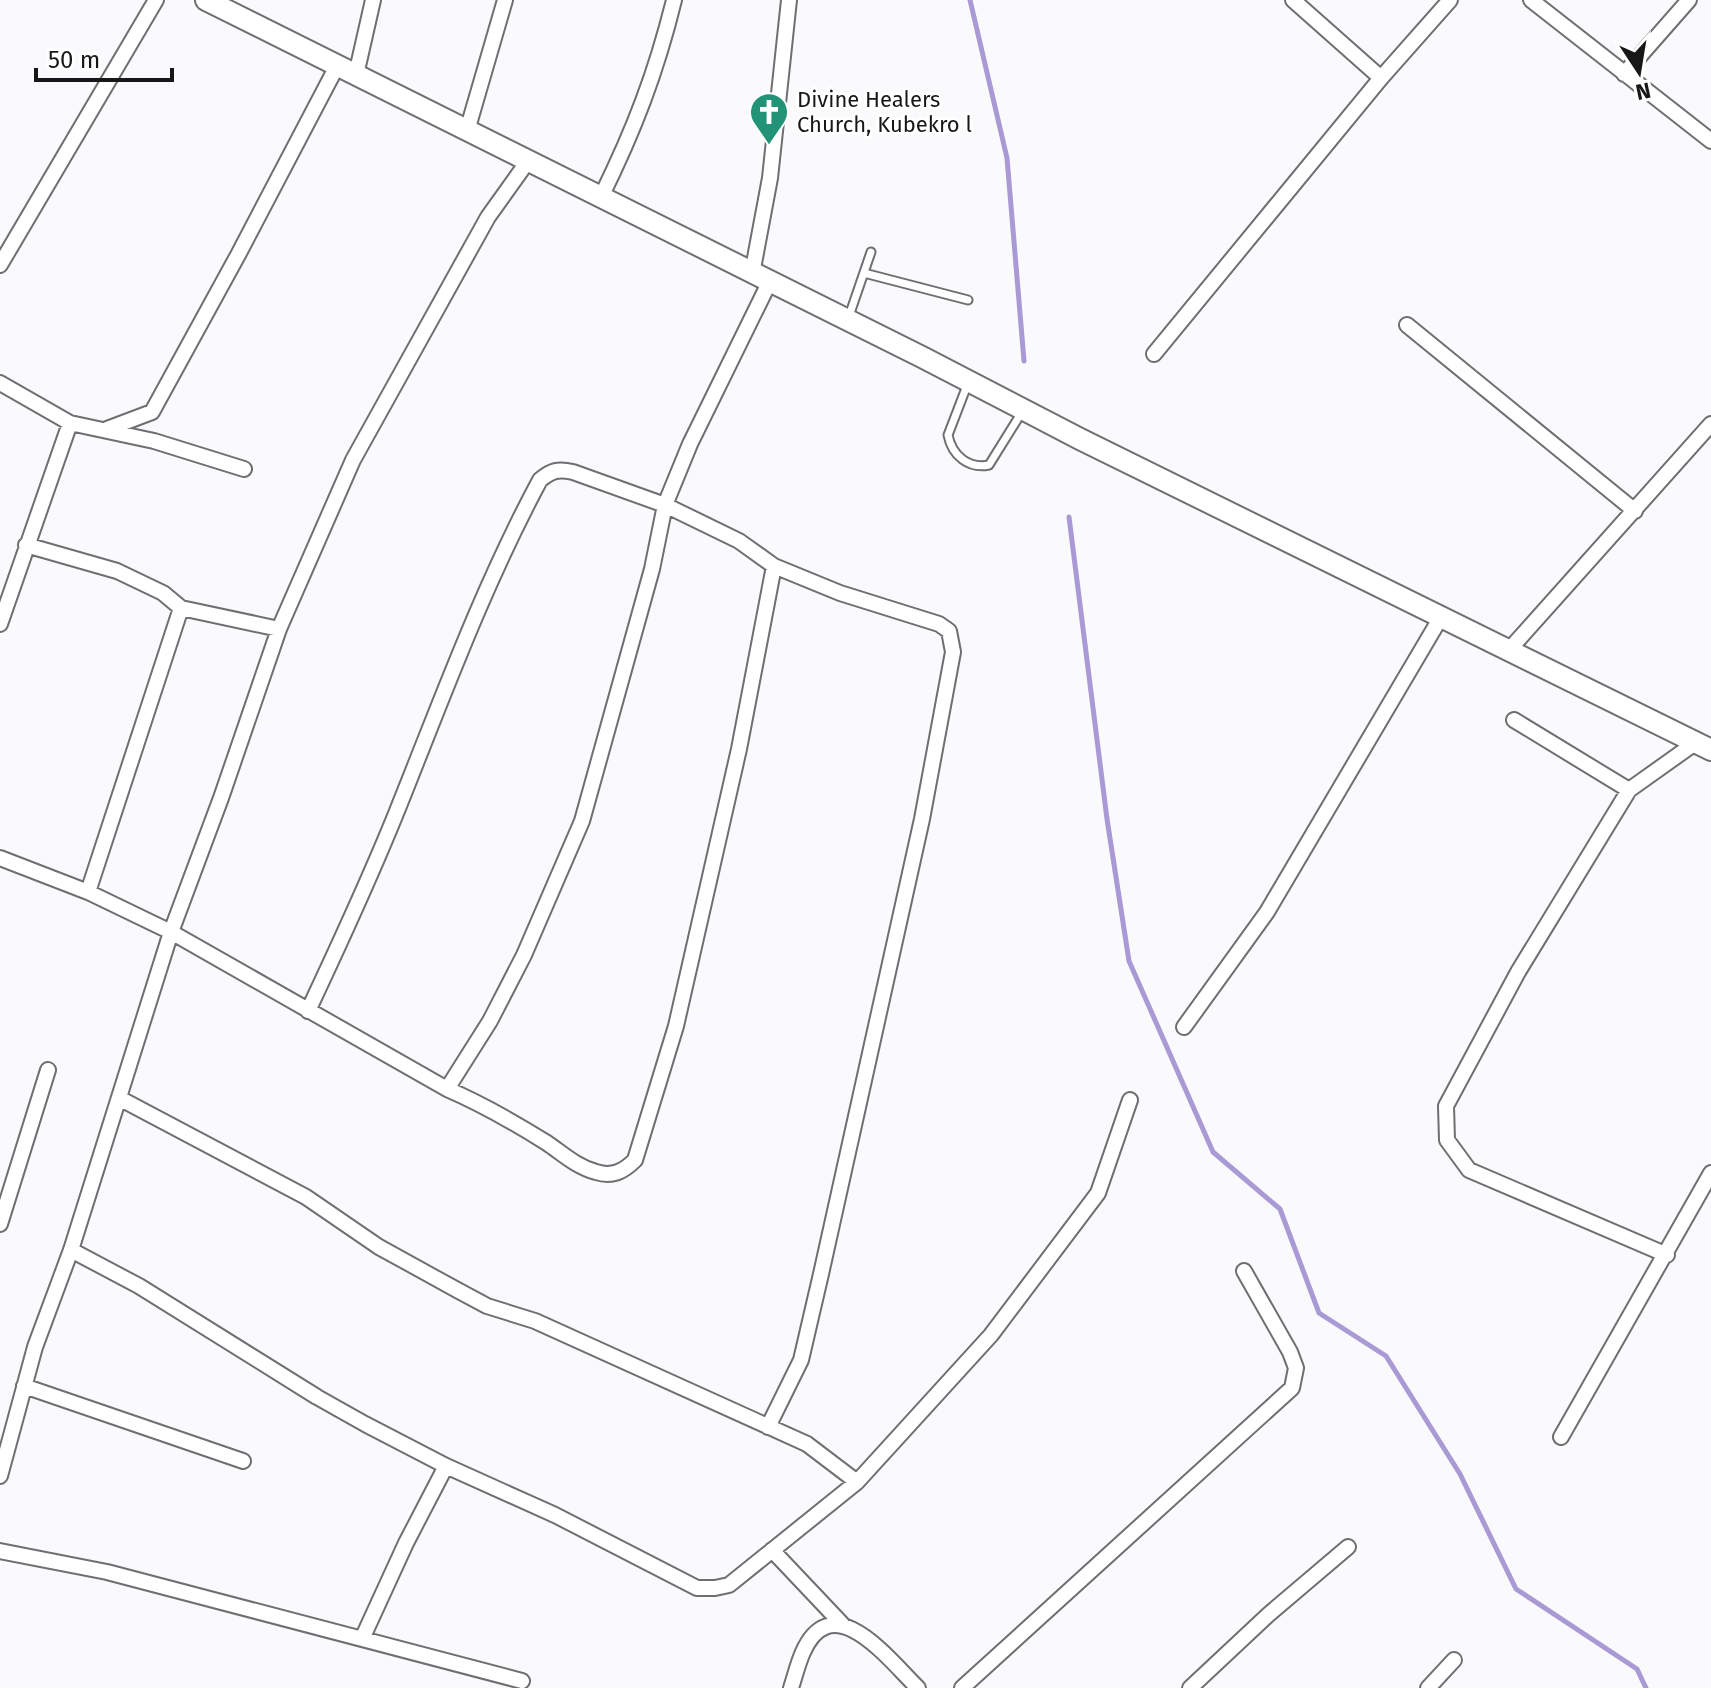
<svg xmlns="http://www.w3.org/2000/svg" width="1711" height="1688" font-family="'Fira Sans',sans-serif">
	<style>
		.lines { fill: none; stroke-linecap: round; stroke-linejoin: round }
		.stream { stroke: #a999d4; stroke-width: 5 }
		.lane-casing { stroke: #6f6e71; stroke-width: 11 }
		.street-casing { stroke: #6f6e71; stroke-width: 18 }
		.secondary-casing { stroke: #6f6e71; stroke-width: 24 }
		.lane { stroke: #fff; stroke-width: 7 }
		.street { stroke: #fff; stroke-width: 14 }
		.secondary { stroke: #fff; stroke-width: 20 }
		.labels { text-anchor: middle; stroke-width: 6; stroke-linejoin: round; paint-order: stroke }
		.poi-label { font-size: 22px; fill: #181718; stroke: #fff; text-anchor: start }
	</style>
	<rect width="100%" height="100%" fill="#faf9fc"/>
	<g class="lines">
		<path class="stream" d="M970,0L1007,158L1024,361
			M1069,517L1107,819L1129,961L1213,1152L1280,1209L1319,1313L1386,1356L1460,1474L1516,1589L1637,1669L1646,1688"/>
		<g class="lane-casing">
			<path id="lane" d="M864,273L968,300
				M848,319L871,252
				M968,383L948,435C952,456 969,469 989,465L1022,412"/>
		</g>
		<g class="street-casing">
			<path id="street" d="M1293,0L1381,78
				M1531,0L1711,141
				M1624,74L1689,0
				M356,75L373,0
				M467,131L505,0
				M601,197C634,130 656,73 674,0
				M0,265L156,0
				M752,274L770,178L789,0
				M1407,325L1635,511
				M1154,354L1381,78L1450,0
				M0,383L70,423L154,441L244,469
				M107,429L152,412L238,255L337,66
				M26,545L117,571L163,593L181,608L279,629
				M0,624L70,423
				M1509,650L1711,424
				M1514,720L1629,790
				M0,858L88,892L171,932L447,1089C482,1104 515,1123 547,1143C563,1154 577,1167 596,1172C612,1177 623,1172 635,1160L676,1026L739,749L774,566
				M88,892L181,608
				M308,1011C339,945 370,878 397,811C442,699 483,586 540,480C552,470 558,469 573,472L665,505L739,541L774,566L840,593L939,624L949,631L953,652L922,819L821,1274L801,1360L768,1427
				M1184,1027L1267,912L1441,617
				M447,1089L490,1021L524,955L582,821L652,569L665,505L690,444L769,283
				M119,1098L306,1197L379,1247L459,1291L487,1306L535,1321L807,1444L857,1482
				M0,1224L48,1070
				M71,1250L139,1286L317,1397L365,1424L446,1466L555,1515L697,1588H715L729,1585L857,1482L991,1335L1098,1193L1130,1100
				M1667,1255L1469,1170L1447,1140L1446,1106L1518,972L1629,790L1695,743
				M24,1386L243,1461
				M1561,1437L1711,1173
				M0,1476L35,1347L71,1250L171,932L221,798L279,629L353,460L488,217L528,161
				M772,1550L842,1624
				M0,1551L107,1572L522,1681
				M362,1639L406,1543L446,1466
				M791,1688C795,1676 798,1663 803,1652C833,1585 890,1661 918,1688
				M962,1688L1292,1388L1296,1368L1290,1352L1244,1271
				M1190,1688L1268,1615L1348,1547
				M1428,1688L1454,1660"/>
		</g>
		<g class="secondary-casing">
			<path id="secondary" d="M206,0L922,357L1080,439L1711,750"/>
		</g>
		<use href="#lane" class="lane"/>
		<use href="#street" class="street"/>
		<use href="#secondary" class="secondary"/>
	</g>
	<defs>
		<g id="church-pin" transform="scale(2)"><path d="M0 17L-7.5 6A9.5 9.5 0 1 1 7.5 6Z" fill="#229376" stroke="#fff"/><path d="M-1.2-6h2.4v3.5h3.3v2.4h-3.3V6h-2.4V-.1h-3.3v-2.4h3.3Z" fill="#fff"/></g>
	</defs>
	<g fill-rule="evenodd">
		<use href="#church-pin" x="769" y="112"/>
	</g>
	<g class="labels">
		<g class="poi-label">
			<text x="797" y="107">Divine Healers<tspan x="797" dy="25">Church, Kubekro l</tspan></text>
		</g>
	</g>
	<g transform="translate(1639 72) rotate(168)" stroke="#ffffff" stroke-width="6" paint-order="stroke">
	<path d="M0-6L14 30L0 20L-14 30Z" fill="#181718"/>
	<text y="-12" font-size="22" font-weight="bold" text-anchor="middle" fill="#181718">N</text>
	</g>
	<path d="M36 68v12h136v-12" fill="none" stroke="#181718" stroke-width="4"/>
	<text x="48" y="68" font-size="24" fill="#181718" stroke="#ffffff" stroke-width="6" paint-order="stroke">50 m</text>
</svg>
